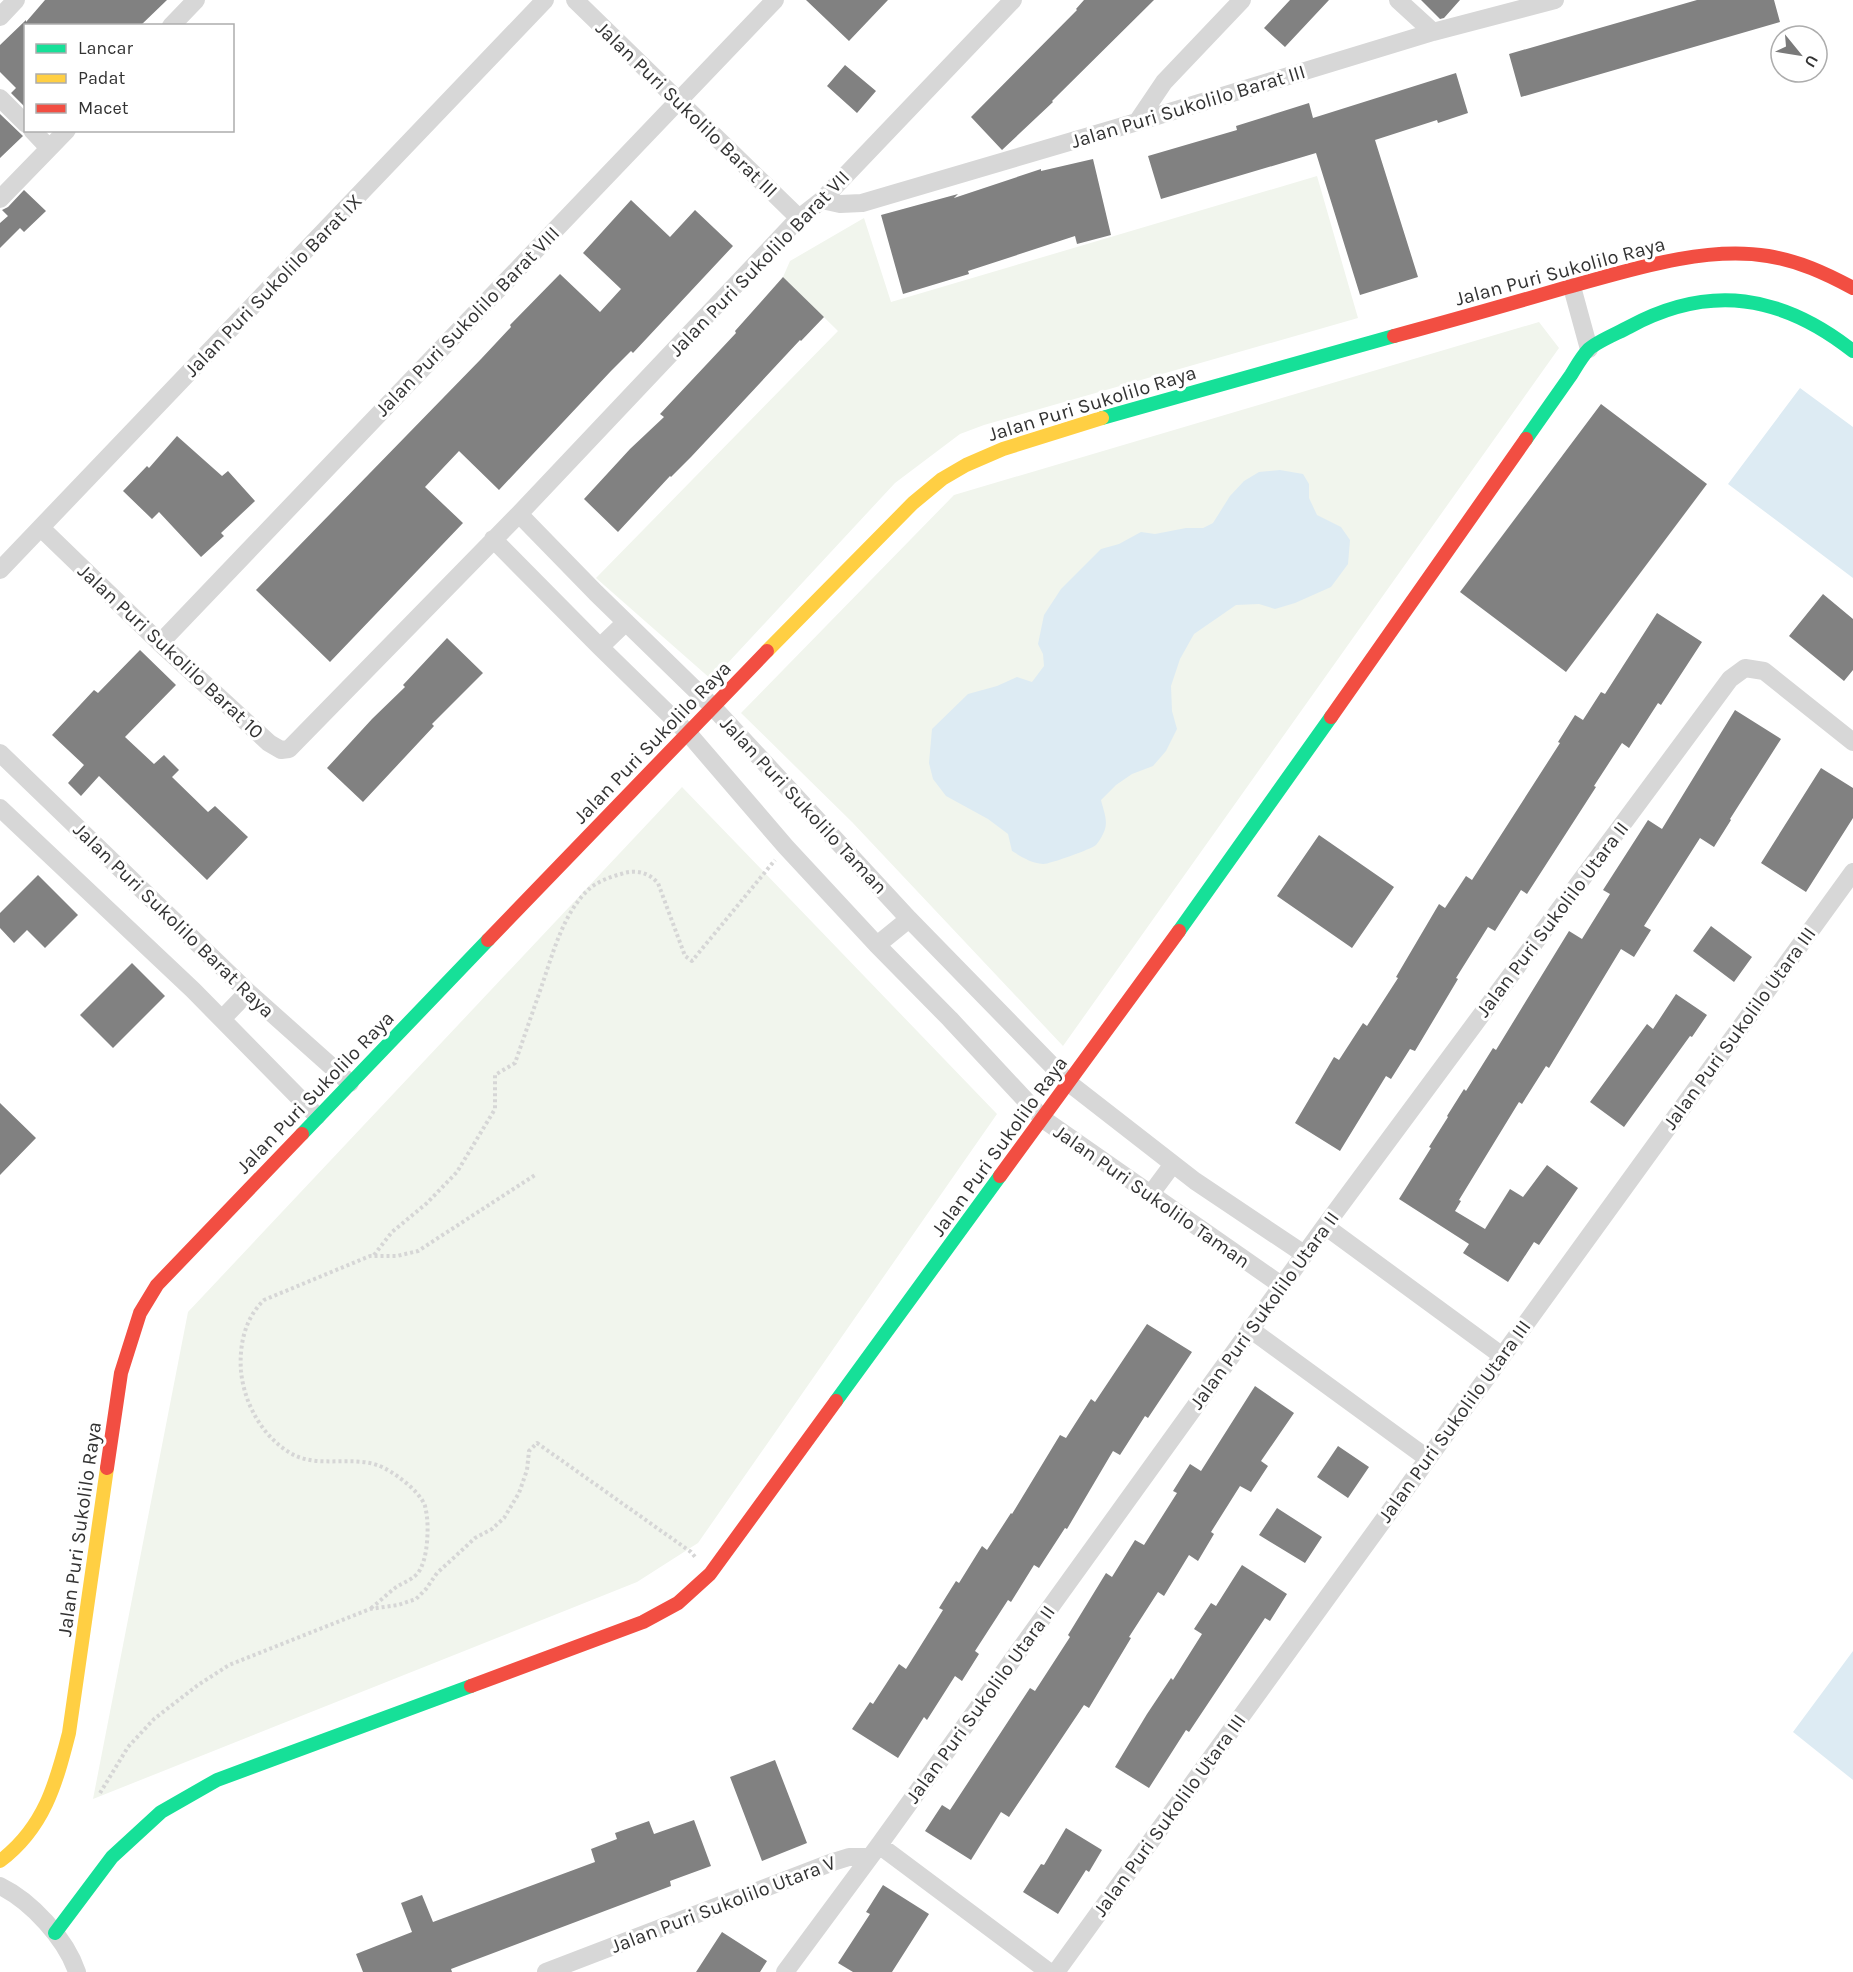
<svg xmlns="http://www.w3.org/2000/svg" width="1853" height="1972" font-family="Karla,sans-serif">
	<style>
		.green { fill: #f1f5ed }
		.water { fill: #ddebf3 }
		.building { fill: #818181 }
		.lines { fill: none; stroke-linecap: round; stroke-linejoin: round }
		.path { stroke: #d6d6d6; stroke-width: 4; stroke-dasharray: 3 3; stroke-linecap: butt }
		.street { stroke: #d7d7d7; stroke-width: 18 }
		.fast { stroke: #16e098; stroke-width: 14 }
		.slow { stroke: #ffcf43; stroke-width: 14 }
		.jam { stroke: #f24e42; stroke-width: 14 }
		.labels { text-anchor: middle; stroke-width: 6; stroke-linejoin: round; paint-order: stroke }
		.street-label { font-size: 20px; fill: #333; stroke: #fff }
	</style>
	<rect width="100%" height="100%" fill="#fff"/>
	<path class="green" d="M1317,176L1358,318L984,425L960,434L895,483L712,680L596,578L838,331L783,277L790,261L864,218L891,302Z
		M1539,322L1559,348L1063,1046L852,822L741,713L954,495Z
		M682,787L997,1114L698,1543L637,1582L93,1799L188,1312Z"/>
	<path class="water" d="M1800,388L1853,427V578L1728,484Z
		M1280,470L1303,474L1309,484V498L1317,515L1341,527L1350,540L1348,564L1331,587L1295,603L1275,609L1259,604L1236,605L1194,634L1180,659L1171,686L1172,711L1177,729L1166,751L1153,766L1132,774L1116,785L1101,800C1103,809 1108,820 1105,829C1104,833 1099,842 1096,845C1092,849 1047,865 1043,864C1031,863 1022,857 1012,851L1008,834L988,819L946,796L933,779L929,763L932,729L968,694L997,686L1017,677L1032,682L1044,666L1043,654L1038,644L1044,615L1061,589L1101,549L1119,544L1141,532L1155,534L1186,528H1203L1213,523L1230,496L1244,481L1259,472Z
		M1853,1651V1780L1793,1732Z"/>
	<path class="building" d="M45,0H167L140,26H26V108L11,93L16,88L0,72V45L26,20V22Z
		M806,0H888L849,41Z
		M1084,0H1154L1052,101L1053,102L1002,150L971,117L1077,10L1076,9Z
		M1290,0H1329L1285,47L1264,28Z
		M1421,0H1460L1444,18L1440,19Z
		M1697,0H1774L1780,22L1521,97L1509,54Z
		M845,65L876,91L857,113L827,86Z
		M1456,73L1468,113L1438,123L1437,120L1375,140L1418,277L1360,295L1316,153L1161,199L1148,156L1237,130L1236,126L1309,103L1313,118Z
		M0,114L23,136L0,158Z
		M1093,159L1111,235L1077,244L1075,236L968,271L969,274L903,294L881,215L958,194L954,198L1041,169V171Z
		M24,190L46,211L24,232L20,228L0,248V223L8,216L2,210L8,207Z
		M631,200L670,237L695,210L733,246L633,353L631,351L611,371L499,490L459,451L425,487L463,523L330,662L256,590L481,359L511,327L510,325L560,274L600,312L621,289L583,253Z
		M783,277L824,317L801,341L800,340L691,457L671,477L670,476L618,532L584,499L630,449L664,417L660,414L736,333L735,331Z
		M1601,404L1707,484L1566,672L1460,592Z
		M177,436L222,476L228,471L255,501L221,533L224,536L201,557L159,512L152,519L123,491L147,466L149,468Z
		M1823,594L1853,619V670L1844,681L1789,636Z
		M1657,613L1702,642L1661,705L1658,703L1629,748L1622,743L1594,786L1596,787L1527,894L1521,890L1495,931L1488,927L1456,978L1458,979L1415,1051L1410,1049L1391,1079L1386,1076L1340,1151L1295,1123L1334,1057L1339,1060L1363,1023L1367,1026L1398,978L1396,977L1439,904L1445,908L1466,876L1472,880L1560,743L1558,742L1575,715L1583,720L1601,692L1605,694Z
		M447,638L483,673L432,724L434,726L363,802L327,768L372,719L405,687L403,685Z
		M140,650L176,685L125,737L154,764L164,755L179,770L172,777L208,812L215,806L248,837L207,880L99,776L81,796L68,783L84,765L52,735L94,690L98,693Z
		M1735,710L1781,739L1730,819L1731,820L1714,847L1700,838L1644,926L1651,930L1634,957L1621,949L1549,1068L1546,1066L1522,1104L1519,1102L1459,1200L1461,1201L1455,1211L1485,1229L1510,1189L1523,1197L1547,1165L1578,1188L1539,1245L1534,1242L1508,1282L1463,1253L1469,1244L1399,1199L1431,1148L1429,1147L1448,1117L1447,1116L1464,1089L1466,1091L1493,1048L1496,1050L1569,931L1582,939L1610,894L1603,890L1648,820L1662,829Z
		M1821,768L1853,788V818L1806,892L1761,863Z
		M1319,835L1394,887L1352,948L1277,896Z
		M38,875L78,915L45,948L27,930L14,943L0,928V913Z
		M1711,926L1752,957L1734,982L1693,951Z
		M132,963L165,996L113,1048L80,1015Z
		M1676,994L1707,1015L1692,1037L1690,1036L1624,1127L1590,1102L1647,1024L1653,1029Z
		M0,1103L36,1138L0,1175Z
		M1147,1324L1192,1352L1148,1418L1145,1416L1120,1455L1113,1451L1067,1529L1065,1528L1039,1568L1034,1565L1011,1602L1008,1600L975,1651L979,1654L962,1681L955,1676L927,1720L924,1717L898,1758L852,1729L870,1702L873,1704L899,1664L906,1669L943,1610L939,1608L956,1581L959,1583L982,1546L987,1550L1011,1513L1012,1514L1060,1435L1066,1438L1091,1399L1095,1402Z
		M1255,1386L1294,1413L1261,1461L1268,1466L1251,1492L1240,1486L1211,1532L1214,1534L1198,1561L1189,1555L1164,1596L1158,1592L1129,1637L1131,1638L1089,1708L1084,1705L1009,1817L1001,1812L971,1860L925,1831L942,1805L950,1810L1030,1688L1035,1691L1070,1637L1068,1635L1106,1573L1112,1577L1135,1540L1144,1545L1177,1493L1173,1491L1190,1464L1201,1471Z
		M1338,1446L1369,1467L1348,1498L1317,1477Z
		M1277,1508L1322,1537L1305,1563L1259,1535Z
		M1242,1565L1287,1594L1270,1621L1265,1618L1189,1732L1186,1730L1149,1788L1115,1767L1147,1714L1171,1678L1173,1680L1202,1634L1194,1629L1211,1603L1216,1606Z
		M775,1760L807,1843L762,1861L730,1777Z
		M694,1820L711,1866L670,1881L671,1886L451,1969L452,1972H363L356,1954L412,1932L401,1903L422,1895L433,1922L595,1862L591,1849L617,1839L615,1833L649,1821L654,1834Z
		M1066,1828L1102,1850L1089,1872L1086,1870L1058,1914L1023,1892L1041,1864L1044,1865Z
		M883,1885L929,1914L892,1972H853L838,1963L870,1914L866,1912Z
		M722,1932L767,1961L760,1972H696Z"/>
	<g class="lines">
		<path class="path" d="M374,1255L392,1232L427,1203L457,1172L495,1109V1075L515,1063C524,1037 533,1011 542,985C553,953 563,914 588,890C596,882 610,877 621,874C635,869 648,872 658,883L685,956L692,961L775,860
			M371,1608C379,1602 387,1594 395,1588C403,1582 411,1581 418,1573C424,1564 426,1553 427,1542C428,1530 428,1518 425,1506C420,1491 392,1470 377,1465C351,1456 317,1468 292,1454C262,1437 244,1403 241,1371C239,1345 245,1318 264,1300L370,1256H397L418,1251L535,1175
			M100,1793L128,1747L154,1719L198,1685L229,1665L370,1609L398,1605L416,1599L426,1589L437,1573L460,1552L475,1538L492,1529L504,1518L519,1493L527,1470L529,1451L537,1443L691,1552L696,1558"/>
		<path class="street" d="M575,0L799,218
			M1398,0L1433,32
			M0,17L16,0
			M171,26L196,0
			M0,98L26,124
			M1137,122L1164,82L1242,0
			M32,130L49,148
			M0,199L67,130
			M822,200L840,204L862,203L1137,122L1433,32L1555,0
			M1572,287L1589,349
			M519,514L596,593L712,706L909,919L1069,1083L1195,1181L1304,1254
			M41,528L160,643L269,743L281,750L289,749L519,514L799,218L822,200L1013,0
			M493,539L600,647L688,733L786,847L877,945L950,1019L1043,1119L1281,1285
			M0,570L545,0
			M160,643L775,0
			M600,647L626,622
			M0,753L248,992L350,1083
			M0,808L193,990L317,1116
			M877,945L909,919
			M222,1019L248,992
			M1150,1195L1173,1164
			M1325,1226L1501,1355
			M1250,1329L1427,1458
			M879,1845L1049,1972
			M0,1886C31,1901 66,1939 77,1972
			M546,1972L833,1862L849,1857H869
			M785,1972L879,1845L1325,1226L1730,679L1745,668L1764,671L1853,742
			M1056,1972L1853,872"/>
		<path class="fast" d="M1102,418L1394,336
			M1526,439C1541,418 1556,396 1571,375C1576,367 1582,356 1589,349C1598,341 1618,333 1629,327C1710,283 1782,295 1853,351
			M1179,931L1331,717
			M302,1134L488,940
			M836,1401L1000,1176
			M55,1933L112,1857L161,1812L217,1780L471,1686"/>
		<path class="slow" d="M767,651L913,503L942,479L966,465L1003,449L1102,418
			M0,1861C44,1828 56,1784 69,1733L107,1468"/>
		<path class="jam" d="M1394,336C1450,321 1506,305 1561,289C1624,272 1702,245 1768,256C1799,261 1825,273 1853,288
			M1331,717L1526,439
			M488,940L767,651
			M1000,1176L1179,931
			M107,1468L121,1373L140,1313L157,1285L302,1134
			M471,1686L643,1622L678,1603L710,1574L836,1401"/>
	</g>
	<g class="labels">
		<g class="street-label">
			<text transform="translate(1188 106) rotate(-17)" y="7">Jalan Puri Sukolilo Barat III</text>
			<text transform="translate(687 109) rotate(44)" y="7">Jalan Puri Sukolilo Barat III</text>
			<text transform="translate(759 263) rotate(-46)" y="7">Jalan Puri Sukolilo Barat VII</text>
			<text transform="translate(1560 271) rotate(-15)" y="7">Jalan Puri Sukolilo Raya</text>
			<text transform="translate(273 285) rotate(-46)" y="7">Jalan Puri Sukolilo Barat IX</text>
			<text transform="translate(467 321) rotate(-46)" y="7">Jalan Puri Sukolilo Barat VIII</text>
			<text transform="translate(1092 403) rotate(-17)" y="7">Jalan Puri Sukolilo Raya</text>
			<text transform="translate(171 651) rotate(43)" y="7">Jalan Puri Sukolilo Barat 10</text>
			<text transform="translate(652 742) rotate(-46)" y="7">Jalan Puri Sukolilo Raya</text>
			<text transform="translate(804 805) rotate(47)" y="7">Jalan Puri Sukolilo Taman</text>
			<text transform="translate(1552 919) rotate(-53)" y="7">Jalan Puri Sukolilo Utara II</text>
			<text transform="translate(174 920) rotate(44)" y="7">Jalan Puri Sukolilo Barat Raya</text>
			<text transform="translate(1739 1028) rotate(-54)" y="7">Jalan Puri Sukolilo Utara III</text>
			<text transform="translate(315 1092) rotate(-46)" y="7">Jalan Puri Sukolilo Raya</text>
			<text transform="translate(999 1146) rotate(-54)" y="7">Jalan Puri Sukolilo Raya</text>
			<text transform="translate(1152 1196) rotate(35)" y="7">Jalan Puri Sukolilo Taman</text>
			<text transform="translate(1264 1310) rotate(-54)" y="7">Jalan Puri Sukolilo Utara II</text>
			<text transform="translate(1454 1421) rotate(-54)" y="7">Jalan Puri Sukolilo Utara III</text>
			<text transform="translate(79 1529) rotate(-82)" y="7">Jalan Puri Sukolilo Raya</text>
			<text transform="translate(980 1704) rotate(-54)" y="7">Jalan Puri Sukolilo Utara II</text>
			<text transform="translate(1169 1815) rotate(-54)" y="7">Jalan Puri Sukolilo Utara III</text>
			<text transform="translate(723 1904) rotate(-21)" y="7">Jalan Puri Sukolilo Utara V</text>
		</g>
	</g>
	<rect x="24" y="24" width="210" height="108" fill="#ffffff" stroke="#adadad" stroke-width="1.5"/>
	<rect x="36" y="44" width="30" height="9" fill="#16e098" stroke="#adadad" stroke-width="1.5"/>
	<text x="78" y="54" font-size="18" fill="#333333">Lancar</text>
	<rect x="36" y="74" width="30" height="9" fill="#ffcf43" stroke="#adadad" stroke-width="1.5"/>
	<text x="78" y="84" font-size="18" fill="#333333">Padat</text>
	<rect x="36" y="104" width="30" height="9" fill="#f24e42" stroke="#adadad" stroke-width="1.5"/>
	<text x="78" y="114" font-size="18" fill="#333333">Macet</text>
	<g transform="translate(1799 54) rotate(120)"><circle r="28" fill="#ffffff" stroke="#adadad" stroke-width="1.5"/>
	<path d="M0-4.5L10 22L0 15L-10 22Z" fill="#7a7a7a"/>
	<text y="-9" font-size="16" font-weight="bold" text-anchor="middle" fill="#333333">U</text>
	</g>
</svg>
